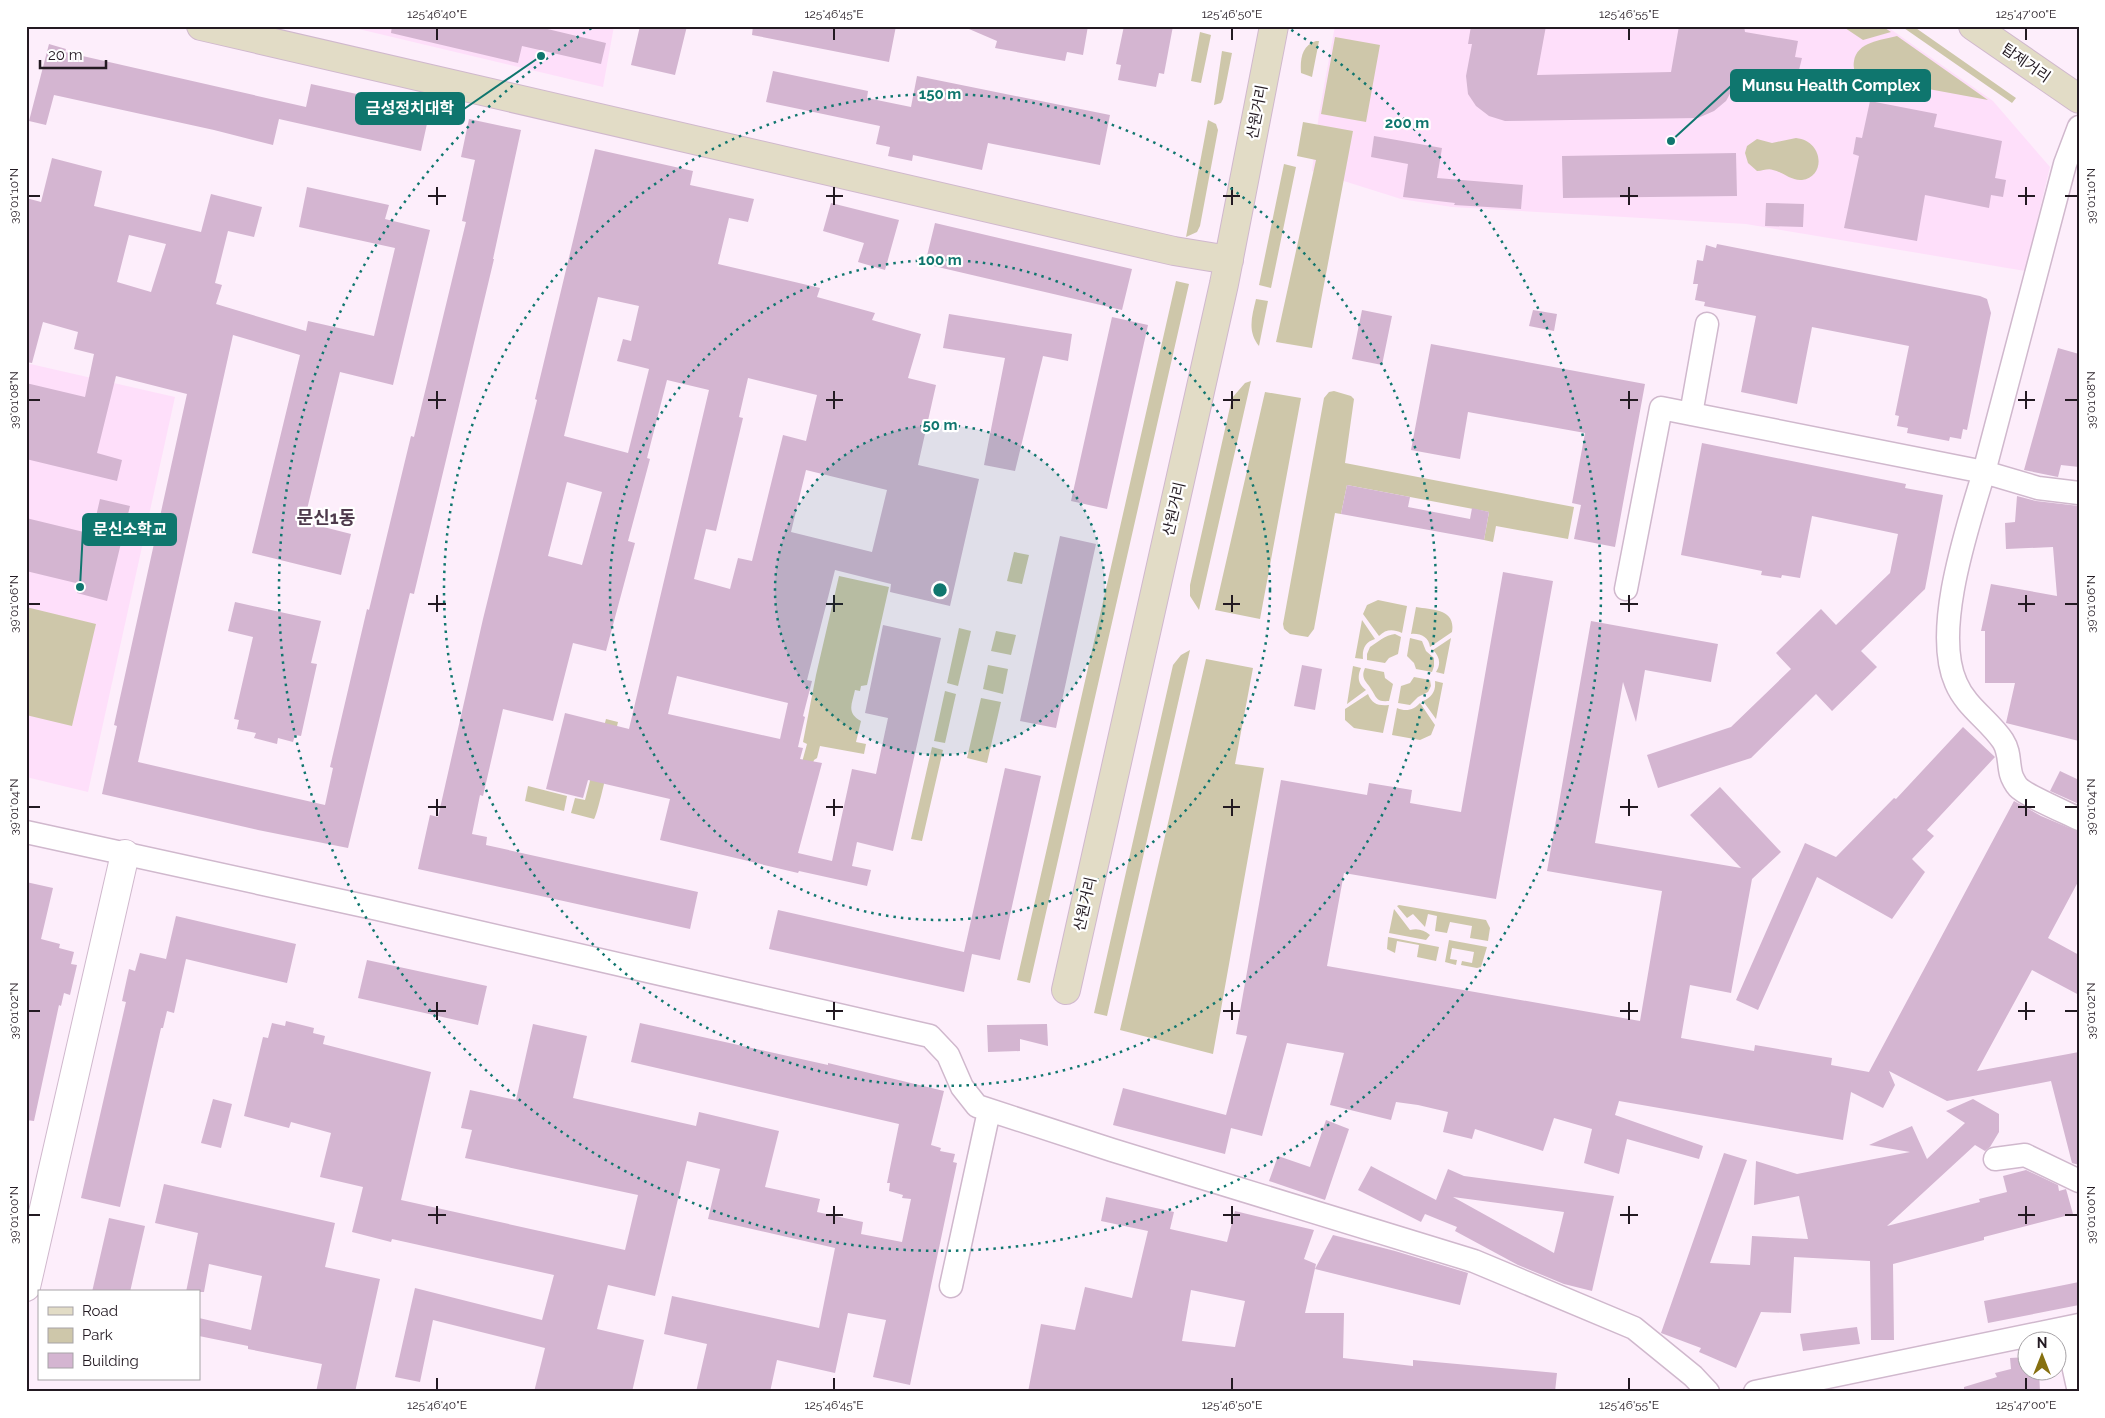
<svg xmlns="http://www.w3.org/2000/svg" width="2105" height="1418" font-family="Raleway,'Noto Sans KR',sans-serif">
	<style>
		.built { fill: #fedffa }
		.green { fill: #cec7aa }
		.building { fill: #d4b5d1; fill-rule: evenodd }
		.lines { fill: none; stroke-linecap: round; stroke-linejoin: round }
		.minor-casing { stroke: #d0b8cd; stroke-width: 25 }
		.tertiary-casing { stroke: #d0b8cd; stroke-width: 30 }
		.secondary-casing { stroke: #d0b8cd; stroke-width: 30 }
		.minor { stroke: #fff; stroke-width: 22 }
		.tertiary { stroke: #fff; stroke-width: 28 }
		.secondary { stroke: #e2dcc6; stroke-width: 28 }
		.ticks { fill: none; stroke: #231a22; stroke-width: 2 }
		.ring { fill: none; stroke: #0f766e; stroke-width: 2.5; stroke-dasharray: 2.5 5 }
		.labels { text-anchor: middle; stroke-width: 4.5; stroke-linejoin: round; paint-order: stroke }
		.street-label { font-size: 15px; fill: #231a22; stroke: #fff }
		.quarter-label { font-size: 18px; font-weight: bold; fill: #4e3a4c; stroke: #fff }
		.centre { fill: #0f766e; stroke: #fff; stroke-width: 2.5 }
		.ring-label { font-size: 15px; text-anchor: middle; font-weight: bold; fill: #0f766e; stroke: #fff; stroke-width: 4.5; stroke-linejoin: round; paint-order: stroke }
		.leader { fill: none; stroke: #0f766e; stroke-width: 2 }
		.callout-dot { fill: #0f766e; stroke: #fff; stroke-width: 2 }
		.callout { fill: #0f766e; stroke: #0f766e; stroke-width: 2 }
		.callout-label { font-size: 16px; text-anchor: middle; font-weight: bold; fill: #fff }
		.neatline { fill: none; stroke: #231a22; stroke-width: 2 }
		.ticks-label { font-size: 12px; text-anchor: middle; fill: #231a22 }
	</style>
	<rect width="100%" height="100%" fill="#fdeefb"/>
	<path class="built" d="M346,26H614L603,87Z
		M1335,26H1886L1993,101L2050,167L2025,271L1746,224L1452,207L1401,199L1312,171L1319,114Z
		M26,363L175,397L88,792L26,777Z"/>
	<path class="green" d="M1842,26H1882L1891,32L1863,40Z
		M1901,26H1913L2016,98L2012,103Z
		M1200,32L1211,35L1201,83L1191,81Z
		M1897,36L1988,100L1858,76C1854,72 1853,67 1854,61C1857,42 1881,40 1897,36Z
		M1335,37L1380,45L1366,122L1321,114Z
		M1316,41H1319L1312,77L1301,73C1300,59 1302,45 1316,41Z
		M1222,51L1232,53L1223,99L1221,103L1214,105Z
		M1208,120L1216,124L1218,130L1200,226L1197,232L1186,237Z
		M1303,122L1353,131L1312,348L1276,342L1316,160L1297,156Z
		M1796,138C1824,141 1826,177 1802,180C1791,181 1783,172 1773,170C1768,168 1763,171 1757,171L1748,163L1745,153L1747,146L1757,139L1772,143Z
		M1284,164L1296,167L1271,288L1259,285Z
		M1176,281L1189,284L1030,983L1017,980Z
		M1256,299L1268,301L1259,346C1247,331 1252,316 1256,299Z
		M1251,381L1199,610L1190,596V585L1232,398L1245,383Z
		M1334,391L1351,396L1354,399L1345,463L1574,507L1568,539L1496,526L1493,542L1484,540L1489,512L1347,485L1341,514L1335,513L1314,629L1308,637L1290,634L1284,629L1283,624L1324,398L1329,392Z
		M1265,392L1301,398L1260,619L1215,610Z
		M1014,552L1029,555L1022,584L1007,581Z
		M839,576L889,587L867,685L861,686L860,691L855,690C852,704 846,713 861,721L856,742L866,744L864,754L820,746L817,758L814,760L811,768L801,766L807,744L803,742L816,675Z
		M1378,600L1407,606L1402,633C1393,629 1386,629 1379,636L1363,614L1367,605Z
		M26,607L96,624L72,726L26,715Z
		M1416,607C1433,610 1456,609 1452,632L1430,647C1429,637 1420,633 1411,634Z
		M1362,620L1375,639C1365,642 1362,649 1363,659L1355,658Z
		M959,628L971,631L958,686L947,683Z
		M996,631L1016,635L1011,655L991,651Z
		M1395,634L1401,637L1398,654L1389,658L1385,663L1367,660V654L1370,647C1378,642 1385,635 1395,634Z
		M1410,638L1422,641L1426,651L1434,658V666L1432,672L1416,669L1414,663L1407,656Z
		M1451,638L1444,674L1436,672C1441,664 1440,657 1433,650Z
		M1190,650L1107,1016L1094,1013L1173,665L1181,655Z
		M1206,659L1253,668L1235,764L1264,768L1213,1054L1120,1030Z
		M988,665L1008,669L1003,694L983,689Z
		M1353,666L1361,668C1357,677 1358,684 1366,690L1347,704Z
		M1365,668L1384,672L1385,678L1393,684L1389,701C1376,702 1377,698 1371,689C1367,682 1360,679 1365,668Z
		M1414,677L1430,680L1431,686L1428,692L1418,697L1410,705L1398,703L1401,686L1410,683Z
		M1435,681L1443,683L1436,719L1423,701C1432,697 1436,691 1435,681Z
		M945,691L956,694L945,743L934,741Z
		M1368,694C1372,704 1378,706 1389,705L1383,733L1354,728L1345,720V709Z
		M981,698L1001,702L987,763L967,758Z
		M1420,703L1435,725L1431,735L1420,740L1392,735L1397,708C1406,712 1414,710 1420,703Z
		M606,719L618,722C615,735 598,815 594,819L571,813L575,798L585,800Z
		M932,747L943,750L922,841L911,839Z
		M528,786L567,796L564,811L525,801Z
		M1399,905L1486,920L1490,928L1488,941L1470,938L1472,926L1450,922L1447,933L1435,931L1437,916L1428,914L1425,927L1413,914L1407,918L1397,906Z
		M1394,909L1410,930C1418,928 1424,930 1430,935L1426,940L1389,933Z
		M1388,937L1439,947L1436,961L1417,957L1419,945L1397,941L1395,953L1387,949Z
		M1449,940L1487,947L1481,967L1477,968L1461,965L1462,961L1472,963L1474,952L1452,948L1450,959L1457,960L1456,965L1445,962Z"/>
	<path class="building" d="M392,26H535L606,43L601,64L522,46L518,63L391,33Z
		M640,26H687L675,75L631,65Z
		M753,26H896L889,62L752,35Z
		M962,26H1088L1083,55L1067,52L1065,61L995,48L997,41Z
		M1124,26H1173L1164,74L1159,73L1156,87L1118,80L1121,65L1116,64Z
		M1471,26H1546L1537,75L1671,72L1679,26H1744L1745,32L1798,41L1795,57L1802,58L1797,78L1791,77L1789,92L1736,83L1726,101L1714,111L1698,118L1505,121L1489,116L1476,106L1468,94L1466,76L1472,44H1468Z
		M49,44L66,49L65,52L306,107L311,84L430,110L421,151L279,119L273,145L214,130L54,95L46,125L29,121Z
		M773,71L868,91L867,98L911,107L917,76L1110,115L1100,165L988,143L982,170L913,155L912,161L888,156L890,147L876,144L880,126L766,102Z
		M1870,101L1937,114L1934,127L2002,141L1995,178L2006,180L2003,197L1991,195L1989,208L1925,195L1917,241L1844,228L1859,156L1853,154L1856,137L1862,138Z
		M469,119L521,130L493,259H494L414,594L410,593L348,848L258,830L102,794L117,726L114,725L187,394L116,376L97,453L122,460L117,481L26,459V383L85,397L94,354L74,349L78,332L43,322L32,363L26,362V198L41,202L52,158L102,171L94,206L201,232L211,194L262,207L254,237L228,231L215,283L222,285L216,304L306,331L308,321L374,336L395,248L299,227L307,187L389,205L385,219L430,230L393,385L340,372L304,522L351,534L341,575L252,553L300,355L233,335L138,762L325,805L333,768L330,767L367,609L369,610L411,436L414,437L466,222L462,221L475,160L461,157ZM129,235L166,244L151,292L117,282Z
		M1374,136L1442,148L1437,178L1523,185L1521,209L1454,205L1455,203L1403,197L1408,164L1371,157Z
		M595,149L693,171L690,185L754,199L748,222L729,218L718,264L820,288L817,297L875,313L872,320L921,334L908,378L936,385L918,465L979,479L950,606L890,592L891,584L835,570L807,680L812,681L803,716L805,717L798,747L803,748L800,759L822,763L798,853L832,861L852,769L876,774L888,718L865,713L883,625L941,638L893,851L857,842L852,866L871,870L867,886L799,871L798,873L660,840L670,799L588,780L583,798L546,789L565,713L629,729L709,390L667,380L647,458L650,459L628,541L635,543L606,651L573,643L553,721L503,709L483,796L480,795L472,834L487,837L486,845L698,892L690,929L418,869L430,815L438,817L483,619L537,400L535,399ZM598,297L639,306L631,341L623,339L617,361L649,369L628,453L564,436ZM748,378L817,395L806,441L783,435L752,561L738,558L730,589L694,579L706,529L716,531L743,418L739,417ZM806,470L887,490L872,552L791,532ZM567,482L602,492L582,565L548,556ZM677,676L788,703L780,739L668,714Z
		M1736,153L1737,196L1563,198L1562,156Z
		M831,203L899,220L885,270L858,262L864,243L823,231Z
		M1766,203L1804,204L1803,227L1765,226Z
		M935,223L1132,269L1122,310L925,264Z
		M1717,244L1980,296L1987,299L1991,313L1967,430L1963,429L1961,439L1950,437L1949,441L1907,433L1908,428L1897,426L1899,416L1895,415L1909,346L1812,327L1797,404L1741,392L1756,316L1704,306L1705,302L1695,300L1698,284H1693L1697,260L1703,261L1706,245L1716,248Z
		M1362,310L1392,316L1382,365L1352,359Z
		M1533,310L1557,314L1554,331L1529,326Z
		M949,314L1072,334L1068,361L1043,356L1015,471L984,465L1005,358L943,348Z
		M1112,317L1148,325L1107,509L1071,501Z
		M1431,344L1645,384L1615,547L1574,539L1581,505L1572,503L1585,433L1468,412L1460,459L1411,450Z
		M2058,348L2079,354V467L2061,465L2058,477L2024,470Z
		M1702,443L1906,484L1905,488L1943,495L1925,589L1861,651L1877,667L1832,711L1816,694L1751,758L1658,788L1647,755L1731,727L1791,669L1776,653L1821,609L1836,625L1890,573L1898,534L1812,516L1800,578L1782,575L1781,578L1761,575L1762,571L1681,555Z
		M1347,485L1410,497L1408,507L1470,519L1472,508L1489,512L1484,540L1341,514Z
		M2017,496L2036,501L2079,506V741L2006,723L2015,683H1985V631H1981L1991,584L2057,596L2053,547L2006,549L2005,523L2015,522Z
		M100,499L130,506L107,601L77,593L80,584L26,571V518L92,534Z
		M1060,536L1096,544L1056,728L1020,721Z
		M1503,572L1553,581L1496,899L1344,873L1327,966L1640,1021L1662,891L1547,871L1591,621L1718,644L1711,682L1645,670L1636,722L1623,682L1595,843L1741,868L1690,815L1720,787L1781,852L1752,879L1731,993L1690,985L1681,1038L1754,1051L1755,1045L1832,1058L1831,1065L1869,1072L2014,801L2041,816L2079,832V880L2048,938L2079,955V995L2032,970L1977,1071L2079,1052V1165L2072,1163L2051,1081L1947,1101L1889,1071L1895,1085L1883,1108L1851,1092L1843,1140L1619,1101L1615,1115L1703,1146L1699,1159L1627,1139L1619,1174L1584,1163L1592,1129L1554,1118L1543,1151L1475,1129L1472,1139L1443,1132L1448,1112L1418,1105L1396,1102L1391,1120L1330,1105L1344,1053L1287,1043L1262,1136L1231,1128L1225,1154L1113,1125L1123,1088L1226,1115L1247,1036L1236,1034L1281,780L1367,795L1369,783L1412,790L1410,803L1461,812Z
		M235,602L321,621L311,663L317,664L301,736L295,735L293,742L278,738L277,744L254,738L256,733L237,729L239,720L234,719L253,637L228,631Z
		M1302,665L1322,669L1315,710L1294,706Z
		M1963,727L1995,757L1927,830L1934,836L1912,859L1925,872L1892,919L1817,877L1758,1010L1736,1000L1805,843L1836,857L1894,798L1896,799Z
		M1005,768L1041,776L1000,960L972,954L964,992L769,949L778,910L964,952Z
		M2060,771L2079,780V804L2050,791Z
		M26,882L53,888L41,939L60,944L59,948L74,952L71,964L77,965L70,995L64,993L61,1006L59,1005L34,1121L26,1120Z
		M176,916L296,944L287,983L186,959L174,1013L167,1011L163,1028H161L120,1207L81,1198L126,1002L122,1001L129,969L135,971L140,953L166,959Z
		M367,960L487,986L478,1025L358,998Z
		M286,1021L314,1028L313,1033L325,1036L323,1044L431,1072L401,1200L625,1250L638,1195L465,1158L472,1130L461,1128L470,1090L516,1100L533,1024L587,1036L573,1098L696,1126L699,1112L779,1131L765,1187L820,1199L817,1212L863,1222L861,1234L902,1242L911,1199L902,1198L903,1195L889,1191L890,1183H887L899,1124L631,1062L640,1023L828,1065V1063L944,1091L931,1145L941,1148L940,1151L955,1154L953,1162L957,1163L910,1385L873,1377L886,1320L848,1313L835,1373L777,1360L770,1392H696L707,1344L664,1334L672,1296L819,1328L835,1248L708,1219L720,1169L687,1161L655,1296L608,1285L597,1329L644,1340L632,1392H534L545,1348L433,1320L420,1382L395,1377L415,1288L542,1320L554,1275L392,1239L391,1242L352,1232L363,1187L320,1177L331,1133L291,1122L289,1128L244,1116L263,1037L268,1038L272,1023L285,1026Z
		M1047,1024L1048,1046L1020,1039V1051L988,1052L987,1025Z
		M213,1099L232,1104L221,1148L201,1143Z
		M1973,1099L1999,1114V1132L1990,1147L1985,1151L1975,1145L1887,1226L1980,1202L1979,1199L2007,1192L2003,1176L2026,1170L2058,1185L2059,1191L2066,1189L2073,1214L1984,1237V1240L1893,1264L1894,1340H1871L1870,1261L1794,1257L1791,1313L1761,1312L1736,1368L1699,1352L1701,1348L1661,1333L1724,1153L1747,1160L1710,1263L1750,1265L1752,1236L1808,1239L1799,1196L1754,1205L1756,1161L1797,1174L1910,1152L1869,1145L1912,1126L1927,1159L1965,1123L1946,1111Z
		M1326,1120L1349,1129L1325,1200L1269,1181L1278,1156L1310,1167Z
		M1371,1166L1436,1200L1448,1169L1464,1176L1614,1196L1592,1291L1564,1284L1518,1265L1455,1231L1457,1227L1425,1214L1421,1222L1358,1190ZM1453,1197L1564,1212L1554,1253Z
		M164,1184L335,1223L325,1267L380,1279L355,1392H316L322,1364L248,1349V1346L199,1336V1318L251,1330L262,1276L209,1264L204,1292H186L198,1233L155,1223Z
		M1106,1197L1174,1212L1170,1229L1227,1242L1235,1211L1314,1230L1304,1259L1316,1264L1305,1313H1344L1343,1358L1413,1366V1360L1557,1373L1555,1392H1028L1041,1324L1075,1330L1085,1287L1132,1298L1148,1231L1101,1221ZM1191,1290L1245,1301L1235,1347L1182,1341Z
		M109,1218L145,1226L130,1292H92Z
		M1333,1235L1395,1251L1468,1273L1460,1305L1315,1269Z
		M2079,1282V1305L1988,1323L1984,1301Z
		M1857,1327L1860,1344L1803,1351L1800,1334Z
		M2028,1357V1370H2039L2040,1392H1964V1387L1997,1377L1995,1373L2011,1369L2010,1358Z"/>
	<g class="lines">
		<g class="minor-casing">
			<path id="minor" d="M2079,127L2065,164L1984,472L2038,488L2079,493
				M1691,414L1707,324
				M1626,589L1661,408L1984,472C1968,526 1932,630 1956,683C1966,707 1989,720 2003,741C2010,752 2008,762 2011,774C2012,778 2016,785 2018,787C2025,795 2067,813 2079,819
				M26,832L378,909L930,1036L948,1055L962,1087L977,1106L1112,1150L1474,1261L1634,1328L1693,1376L1708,1392
				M1995,1159L2025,1155L2079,1181
				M951,1286L989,1111
				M2065,1329L2079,1392
				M1755,1392L2079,1325"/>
		</g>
		<g class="tertiary-casing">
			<path id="tertiary" d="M26,1287L125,854"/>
		</g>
		<g class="secondary-casing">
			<path id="secondary" d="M201,26L1174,251L1229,260
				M1973,26L2079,99
				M1066,990L1224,284L1274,26"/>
		</g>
		<use href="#minor" class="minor"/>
		<use href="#tertiary" class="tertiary"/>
		<use href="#secondary" class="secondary"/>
	</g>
	<path class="ticks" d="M437,28V40M834,28V40M1232,28V40M1629,28V40M2026,28V40M437,187V205M834,187V205M1232,187V205M1629,187V205M2026,187V205M28,196H40M428,196H446M826,196H843M1223,196H1240M1620,196H1638M2018,196H2035M2065,196H2078M437,391V409M834,391V409M1232,391V409M1629,391V409M2026,391V409M28,400H40M428,400H446M826,400H843M1223,400H1240M1620,400H1638M2018,400H2035M2065,400H2078M437,595V612M834,595V612M1232,595V612M1629,595V612M2026,595V612M28,604H40M428,604H446M826,604H843M1223,604H1240M1620,604H1638M2018,604H2035M2065,604H2078M437,799V816M834,799V816M1232,799V816M1629,799V816M2026,799V816M28,807H40M428,807H446M826,807H843M1223,807H1240M1620,807H1638M2018,807H2035M2065,807H2078M437,1002V1020M834,1002V1020M1232,1002V1020M1629,1002V1020M2026,1002V1020M28,1011H40M428,1011H446M826,1011H843M1223,1011H1240M1620,1011H1638M2018,1011H2035M2065,1011H2078M437,1206V1224M834,1206V1224M1232,1206V1224M1629,1206V1224M2026,1206V1224M28,1215H40M428,1215H446M826,1215H843M1223,1215H1240M1620,1215H1638M2018,1215H2035M2065,1215H2078M437,1378V1390M834,1378V1390M1232,1378V1390M1629,1378V1390M2026,1378V1390"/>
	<circle cx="940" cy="590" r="165" fill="#0f766e" fill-opacity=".12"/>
	<g class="ring">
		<circle cx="940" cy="590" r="165"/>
		<circle cx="940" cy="590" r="330"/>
		<circle cx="940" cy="590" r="496"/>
		<path d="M1285 26A661 661 0 1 1 595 26"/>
	</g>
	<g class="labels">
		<g class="street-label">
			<text transform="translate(2026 63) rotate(35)" y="5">탑제거리</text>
			<text transform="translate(1257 112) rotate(-79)" y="5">산원거리</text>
			<text transform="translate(1174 509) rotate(-77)" y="5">산원거리</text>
			<text transform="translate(1085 904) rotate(-77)" y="5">산원거리</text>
		</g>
		<g class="quarter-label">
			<text x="326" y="524">문신1동</text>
		</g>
	</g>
	<circle cx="940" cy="590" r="8" class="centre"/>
	<g class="ring-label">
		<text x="940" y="99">150 m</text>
		<text x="1407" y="128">200 m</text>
		<text x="940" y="265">100 m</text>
		<text x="940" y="430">50 m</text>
	</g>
	<path class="leader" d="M1671 141L1731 86M541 56L464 109M80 587L83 530"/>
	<g class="callout-dot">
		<circle cx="1671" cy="141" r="5"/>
		<circle cx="541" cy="56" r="5"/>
		<circle cx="80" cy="587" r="5"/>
	</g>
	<g class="callout">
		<rect x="1731" y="70" width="199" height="31" rx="5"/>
		<rect x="356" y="93" width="108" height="31" rx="5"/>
		<rect x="83" y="514" width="93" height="31" rx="5"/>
	</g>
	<g class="callout-label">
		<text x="1831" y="91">Munsu Health Complex</text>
		<text x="410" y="114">금성정치대학</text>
		<text x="130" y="535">문신소학교</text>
	</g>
	<rect width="2105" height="1418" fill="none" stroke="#ffffff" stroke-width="55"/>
	<rect x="38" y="1290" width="162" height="90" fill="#ffffff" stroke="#a7a3a7"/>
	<rect x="48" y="1307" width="25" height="8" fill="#e2dcc6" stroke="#a7a3a7"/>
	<text x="82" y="1316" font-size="15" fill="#231a22">Road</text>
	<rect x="48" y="1328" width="25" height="15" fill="#cec7aa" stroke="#a7a3a7"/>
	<text x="82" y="1340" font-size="15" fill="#231a22">Park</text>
	<rect x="48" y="1353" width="25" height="15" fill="#d4b5d1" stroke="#a7a3a7"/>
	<text x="82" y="1366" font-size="15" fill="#231a22">Building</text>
	<g transform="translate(2042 1356)"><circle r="24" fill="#ffffff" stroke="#a7a3a7"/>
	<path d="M0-4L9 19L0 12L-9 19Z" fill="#867010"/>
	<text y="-8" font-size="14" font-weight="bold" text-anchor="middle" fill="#231a22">N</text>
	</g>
	<path d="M40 60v8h66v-8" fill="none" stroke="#231a22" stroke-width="2.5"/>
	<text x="48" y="60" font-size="15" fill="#231a22" stroke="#ffffff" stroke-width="4" paint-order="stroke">20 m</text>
	<rect x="28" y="28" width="2050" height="1362" class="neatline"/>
	<g class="ticks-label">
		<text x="437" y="18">125°46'40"E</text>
		<text x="834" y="18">125°46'45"E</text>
		<text x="1232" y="18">125°46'50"E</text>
		<text x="1629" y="18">125°46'55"E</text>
		<text x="2026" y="18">125°47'00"E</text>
		<text transform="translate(14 196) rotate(-90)" y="4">39°01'10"N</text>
		<text transform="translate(2091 196) rotate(-90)" y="4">39°01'10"N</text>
		<text transform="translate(14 400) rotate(-90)" y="4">39°01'08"N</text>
		<text transform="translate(2091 400) rotate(-90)" y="4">39°01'08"N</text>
		<text transform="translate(14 604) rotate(-90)" y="4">39°01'06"N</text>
		<text transform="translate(2091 604) rotate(-90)" y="4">39°01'06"N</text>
		<text transform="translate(14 807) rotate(-90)" y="4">39°01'04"N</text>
		<text transform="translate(2091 807) rotate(-90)" y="4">39°01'04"N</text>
		<text transform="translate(14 1011) rotate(-90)" y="4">39°01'02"N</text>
		<text transform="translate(2091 1011) rotate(-90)" y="4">39°01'02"N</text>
		<text transform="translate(14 1215) rotate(-90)" y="4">39°01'00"N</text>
		<text transform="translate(2091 1215) rotate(-90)" y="4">39°01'00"N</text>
		<text x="437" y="1409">125°46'40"E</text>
		<text x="834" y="1409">125°46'45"E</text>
		<text x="1232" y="1409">125°46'50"E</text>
		<text x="1629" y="1409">125°46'55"E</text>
		<text x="2026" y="1409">125°47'00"E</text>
	</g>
</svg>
